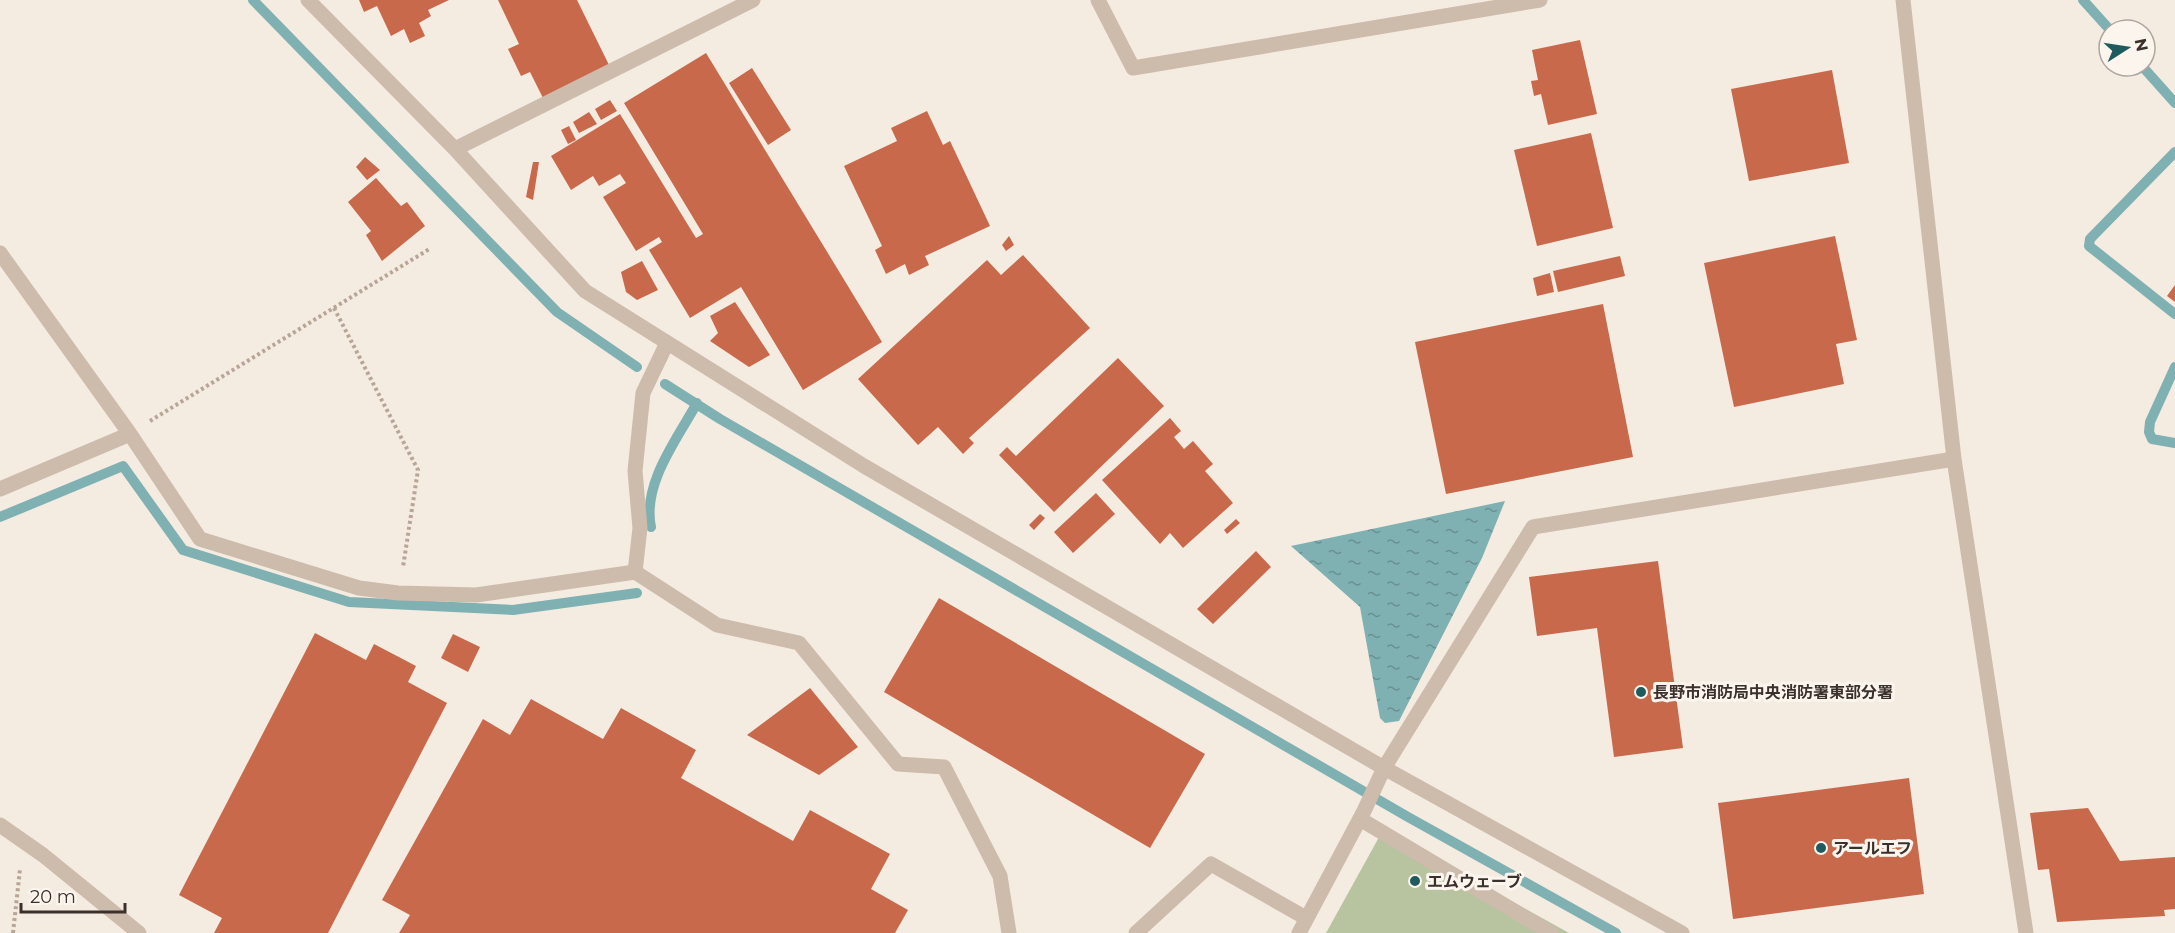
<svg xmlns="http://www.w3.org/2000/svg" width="2175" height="933" font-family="Montserrat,'Noto Sans JP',sans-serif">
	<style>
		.green { fill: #b8c4a0 }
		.water { fill: url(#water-ripples) }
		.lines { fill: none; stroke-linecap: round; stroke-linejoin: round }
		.stream { stroke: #7fb0b2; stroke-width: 10 }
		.building { fill: #c8694b }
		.path { stroke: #b9a596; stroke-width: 4; stroke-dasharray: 3 3; stroke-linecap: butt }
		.service { stroke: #cdbbac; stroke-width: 15 }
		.minor { stroke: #cdbbac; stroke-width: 15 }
		.tertiary { stroke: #cdbbac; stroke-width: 15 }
		.poi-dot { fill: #1f5a5e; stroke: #fbf5ee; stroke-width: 2 }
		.labels { text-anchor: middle; stroke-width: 6; stroke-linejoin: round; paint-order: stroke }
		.poi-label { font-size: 16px; font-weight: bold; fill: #3b302b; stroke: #fbf5ee; text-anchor: start }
	</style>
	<defs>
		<pattern id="water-ripples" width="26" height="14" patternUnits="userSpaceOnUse" patternTransform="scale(1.5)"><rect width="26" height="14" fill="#7fb0b2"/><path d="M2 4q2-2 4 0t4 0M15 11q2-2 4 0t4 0" fill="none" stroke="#699091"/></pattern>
	</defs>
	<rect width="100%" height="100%" fill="#f4ebe1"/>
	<path class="green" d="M1383,830L1569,933H1326Z"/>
	<path class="water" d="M1505,501L1482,558L1399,721L1385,723L1380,718L1360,607L1291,546Z"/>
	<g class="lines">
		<path class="stream" d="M253,0L557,312L637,367
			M2083,0L2110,30
			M2142,66L2175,103
			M2175,152L2090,239L2089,246L2175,314
			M2175,367L2150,422L2149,432L2152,439L2175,443
			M665,384L720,419L1408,817L1616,933
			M0,517L123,466L183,550L349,602L513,610L637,593
			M651,527C642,484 677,439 697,403"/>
	</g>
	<path class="building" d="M359,0H449L428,10L431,16L419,23L425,36L410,43L404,29L391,36L377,6L364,12Z
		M498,0H577L609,65L543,98L530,72L521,76L508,49L519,44Z
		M1580,40L1597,114L1548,125L1541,94L1534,96L1531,81L1538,80L1532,50Z
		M706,53L882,342L803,390L741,287L690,318L649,250L662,242L659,237L636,251L603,197L626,183L620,174L599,186L593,176L571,190L551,156L620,114L696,238L703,234L624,103Z
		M752,68L791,130L768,145L729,83Z
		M1832,70L1849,163L1749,181L1731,89Z
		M610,100L617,111L601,120L595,109Z
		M927,111L943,145L950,141L990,226L925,256L929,265L909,275L905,264L886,274L875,250L882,246L844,166L897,141L891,128Z
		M589,112L597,124L579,133L573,122Z
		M569,126L576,140L568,144L561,130Z
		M1591,133L1613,228L1537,246L1514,150Z
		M365,157L380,170L367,180L356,167Z
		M533,162H539L533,200L526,197Z
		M376,178L401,206L407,202L425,226L382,261L366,235L371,231L348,202Z
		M1009,236L1014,245L1006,251L1002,245Z
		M1835,236L1857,340L1836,344L1844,384L1734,407L1704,263Z
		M1023,255L1090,328L969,438L974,443L963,454L938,427L918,445L858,379L987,260L1001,275Z
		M1620,256L1625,276L1558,292L1553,271Z
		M642,261L658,290L637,300L626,292L621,272Z
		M1550,273L1554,292L1537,296L1533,278Z
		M2175,285V302L2167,296Z
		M735,302L770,355L749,367L710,341L718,333L710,316Z
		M1603,304L1633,457L1446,494L1415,342Z
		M1118,358L1164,406L1054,512L999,455L1007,447L1016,456Z
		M1170,418L1181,431L1174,437L1184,449L1193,441L1213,464L1205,471L1233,503L1183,548L1170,533L1160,544L1102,480Z
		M1096,493L1115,514L1073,553L1054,532Z
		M1040,514L1045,518L1034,530L1029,525Z
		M1236,519L1240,523L1227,534L1224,530Z
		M1256,551L1271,567L1213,624L1197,609Z
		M1658,561L1683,748L1614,757L1597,628L1537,636L1529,577Z
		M939,598L1205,754L1150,848L884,692Z
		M315,633L366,660L374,644L416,666L408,682L447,703L328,933H214L222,918L179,895Z
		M453,634L480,647L468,672L441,658Z
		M810,688L858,747L819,775L747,735Z
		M531,699L603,739L621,708L696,750L681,778L793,841L810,810L890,854L871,889L908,910L895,933H399L410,915L382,900L483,719L510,735Z
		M1909,778L1924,894L1733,919L1718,803Z
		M2088,808L2120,861L2175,857V909L2164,910L2165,916L2057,922L2049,869L2038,870L2030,813Z"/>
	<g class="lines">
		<path class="path" d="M334,308L418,470L403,567
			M150,421L431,248
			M13,933L20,869"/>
		<path class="service" d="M635,572L640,528L635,471L643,393L667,343
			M1360,819L1551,933"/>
		<path class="minor" d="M308,0L455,149L585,291L864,466L1384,768L1533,527L1954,459L1903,0
			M1098,0L1133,68L1540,0
			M455,149L753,0
			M0,253L130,434L200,539L359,588L398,593L476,595L635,572L717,625L799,643L898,764L944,767L1000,876L1009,933
			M1954,459L2026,933
			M0,489L130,434
			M1136,933L1211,864L1306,918"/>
		<path class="tertiary" d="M0,825L43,855L139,933
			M1299,933L1364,811L1384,768L1682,933"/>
	</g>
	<g class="poi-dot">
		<circle cx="1641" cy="692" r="6"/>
		<circle cx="1821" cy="848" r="6"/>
		<circle cx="1415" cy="881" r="6"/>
	</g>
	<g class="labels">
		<g class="poi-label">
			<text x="1653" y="698">長野市消防局中央消防署東部分署</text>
			<text x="1833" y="854">アールエフ</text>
			<text x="1427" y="887">エムウェーブ</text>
		</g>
	</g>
	<g transform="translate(2127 48) rotate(78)"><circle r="28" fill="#fbf5ee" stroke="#aea6a0" stroke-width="1.5"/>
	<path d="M0-4.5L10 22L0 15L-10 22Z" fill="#1f5a5e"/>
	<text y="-9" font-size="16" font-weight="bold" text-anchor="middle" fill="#3b302b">N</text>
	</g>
	<path d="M21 903v9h104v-9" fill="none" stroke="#3b302b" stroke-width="3"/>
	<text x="30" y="903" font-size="18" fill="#3b302b" stroke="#fbf5ee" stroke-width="4.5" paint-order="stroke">20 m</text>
</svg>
